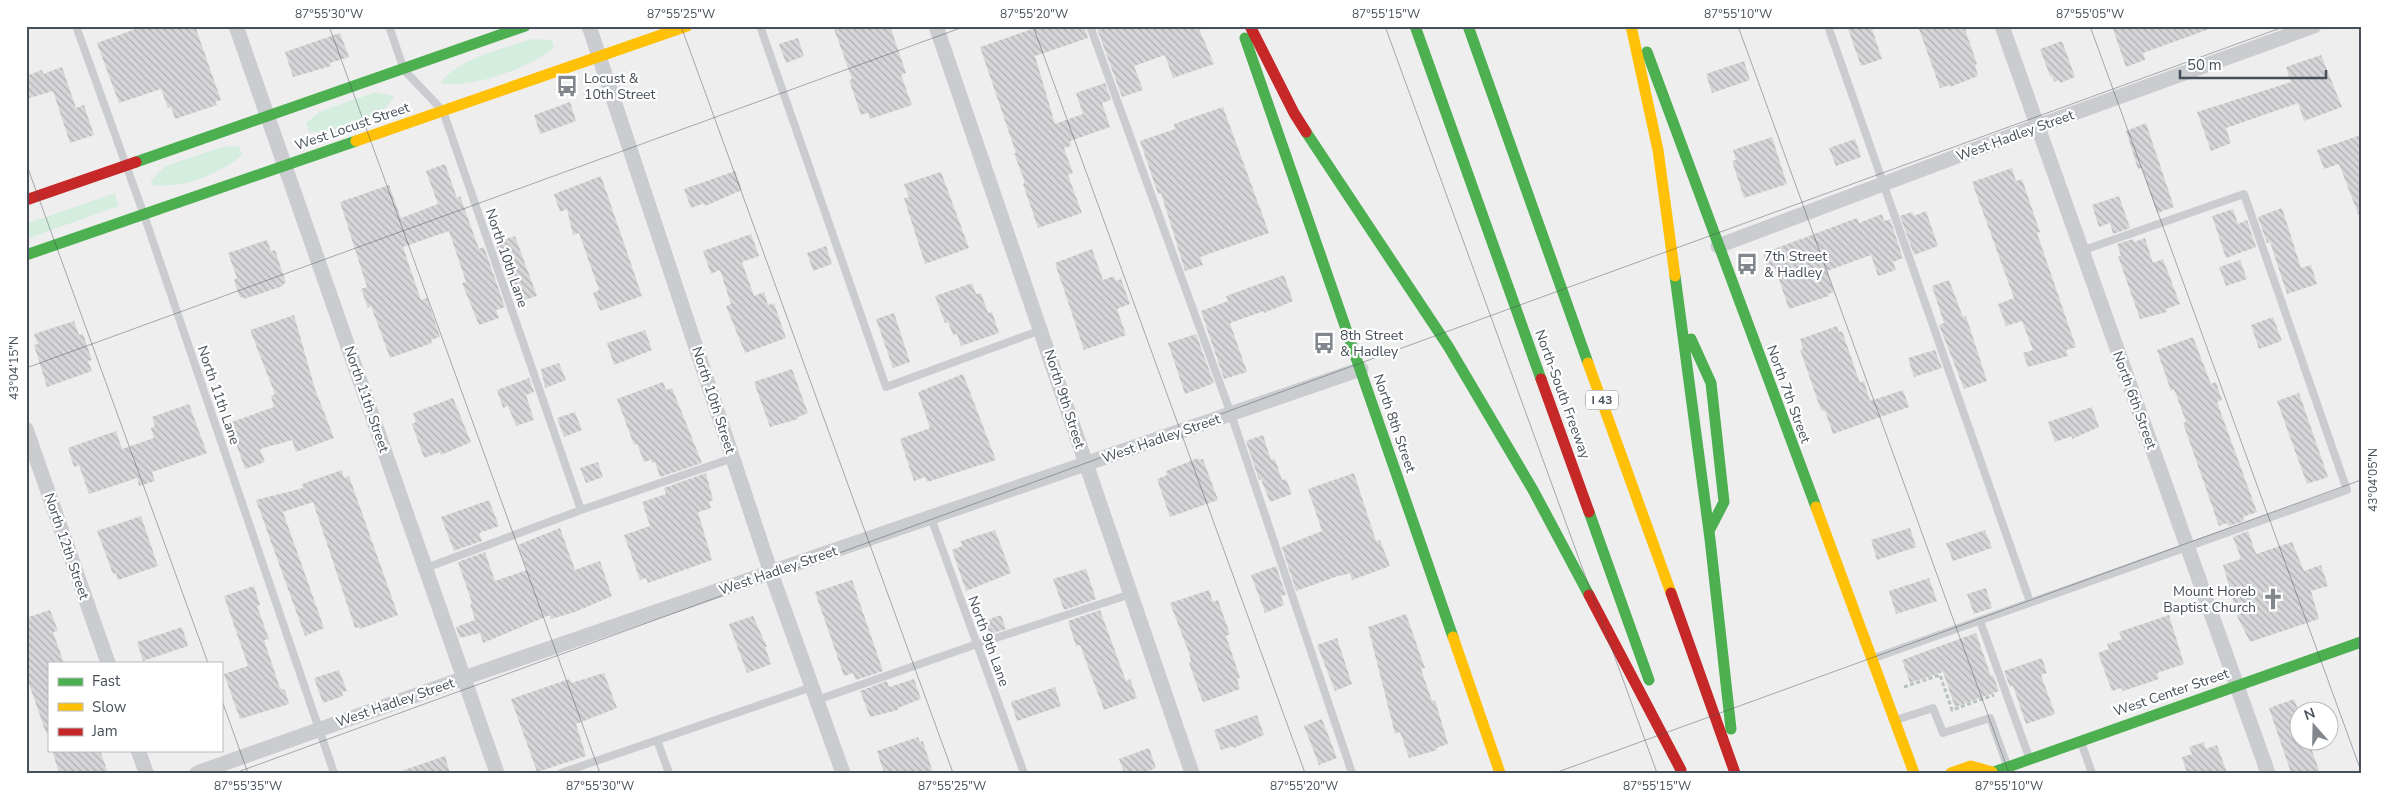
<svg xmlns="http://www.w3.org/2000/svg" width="2387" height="799" font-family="'Nunito Sans',sans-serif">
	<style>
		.green { fill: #d4eddf }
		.building { fill: url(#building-back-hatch) }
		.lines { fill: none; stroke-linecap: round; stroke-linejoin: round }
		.path { stroke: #b8c3c0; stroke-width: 3; stroke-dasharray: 4 2.5; stroke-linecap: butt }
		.lane { stroke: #cacccf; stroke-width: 8 }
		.street { stroke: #cacccf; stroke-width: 15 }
		.fast { stroke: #4caf50; stroke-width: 11 }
		.slow { stroke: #ffc107; stroke-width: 11 }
		.jam { stroke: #c62828; stroke-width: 11 }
		.ticks { fill: none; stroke: #464f59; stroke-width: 1; stroke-opacity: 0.45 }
		.labels { text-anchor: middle; stroke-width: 4.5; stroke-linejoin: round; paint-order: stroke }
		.shield { fill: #fff; stroke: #7e848b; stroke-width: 1 }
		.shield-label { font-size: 12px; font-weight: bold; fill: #464f59 }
		.poi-label { font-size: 14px; fill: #464f59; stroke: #fff; text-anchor: start }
		.street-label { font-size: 14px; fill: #464f59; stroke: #fff }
		.neatline { fill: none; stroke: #464f59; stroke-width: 2 }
		.ticks-label { font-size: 12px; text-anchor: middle; fill: #464f59 }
	</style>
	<defs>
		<pattern id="building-back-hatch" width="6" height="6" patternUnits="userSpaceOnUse" patternTransform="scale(1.25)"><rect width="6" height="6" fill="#d6d6d8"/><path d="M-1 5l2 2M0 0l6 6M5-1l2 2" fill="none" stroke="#afb0b2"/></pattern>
	</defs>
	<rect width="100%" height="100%" fill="#efeeee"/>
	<path class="green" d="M532,39L552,40L554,48C529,68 472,89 440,83C461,57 501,50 532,39Z
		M376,92L394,96C385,121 332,133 309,132L306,123L321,111Z
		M239,146L242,155C220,174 182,189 152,185L151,180L165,166L222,147Z
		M115,193L119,206L26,239V224Z"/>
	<path class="building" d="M144,26H195L221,100L215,102L217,105L175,119L171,107L168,108L161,89L119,103L97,43Z
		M833,26H890L906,73L901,75L912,105L870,119L868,113L861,115L849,80L852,79Z
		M1041,26H1084L1088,38L1035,56L1055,124L1083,114L1076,93L1105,83L1111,100L1102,103L1110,127L1070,141L1071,146L1064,148L1073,173L1068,175L1082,213L1038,228L1023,184L1025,183L1014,153H1016L980,47Z
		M1096,26H1198L1214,64L1173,78L1165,55L1134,66L1143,90L1122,97Z
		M1847,26H1871L1882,59L1861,66Z
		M1918,26H1964L1977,64L1975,65L1978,76L1950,87V85L1940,88Z
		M2112,26H2211L2212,28L2143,53L2145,60L2126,67Z
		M340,33L349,57L330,63L331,66L293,77L285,52Z
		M798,38L804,56L786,63L779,44Z
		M2062,41L2075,77L2060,83L2059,80L2054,82L2052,76H2050L2040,49Z
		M2321,55L2342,107L2304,121L2298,103L2226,128L2231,143L2211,151L2197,112L2291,82L2286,67Z
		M1744,61L1750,80L1712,93L1706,74Z
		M62,67L76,108L84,105L94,135L70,143L53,91L26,99V76L42,70L43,74Z
		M570,102L576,121L540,134L534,115Z
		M1223,107L1269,233L1200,257L1203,265L1185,271L1161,193L1158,194L1140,141L1175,129L1174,124Z
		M2146,123L2174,207L2157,213L2142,168L2138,169L2126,131Z
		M2361,135V216H2359L2339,164L2324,169L2317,150Z
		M1772,137L1787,184L1744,198L1732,161L1736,160L1733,150Z
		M1855,139L1861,157L1836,166L1829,148Z
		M445,164L457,198L460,196L479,249L484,247L505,307L496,310L499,318L479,325L462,283L466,282L449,231L403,247L421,300L427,298L440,337L431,340L432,343L390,358L371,306L368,308L361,289L367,287L340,202L389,185L401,218L438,204L426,171Z
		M2012,168L2016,181L2022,179L2040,232L2037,233L2076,347L2066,350L2068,356L2028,367L2023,353L2033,350L2022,321L2006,326L1998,304L2014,298L1972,182Z
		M735,171L742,190L705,206L704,203L691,208L684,189Z
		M941,172L969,248L925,264L904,198L909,197L904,184Z
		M601,176L642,296L600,311L593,293L599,290L579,233L573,235L567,209L560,212L554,194Z
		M2119,196L2130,228L2113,234L2110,223L2099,227L2092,205Z
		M2282,208L2301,268L2311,265L2317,284L2287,294L2270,242L2267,243L2258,217Z
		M2233,209L2238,224L2247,220L2256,247L2226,258L2212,216Z
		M1926,211L1938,246L1914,255L1900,216L1912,212L1914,216Z
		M1882,214L1884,221L1890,219L1903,258L1893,262L1896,270L1878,276L1871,255L1827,271L1834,292L1828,294L1829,296L1789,309L1775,268L1774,266L1768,268L1763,253L1857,218L1859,223Z
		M751,234L759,256L742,262L754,296L764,292L768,305L774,303L786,338L745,353L726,306L731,304L720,270L711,274L703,251Z
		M515,236L537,296L515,303L495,243Z
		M2145,238L2153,263L2163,259L2180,304L2166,309L2167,312L2140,319L2118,256H2121L2117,244L2133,239L2134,242Z
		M267,240L271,251L275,250L286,283L283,284V286L244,299L243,297L240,298L234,280L237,278L228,253Z
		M826,246L832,264L813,271L807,253Z
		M1092,249L1103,280L1114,276L1116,281L1121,279L1130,304L1117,309L1126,335L1084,350L1055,263Z
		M2240,260L2247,279L2226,286L2219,267Z
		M1284,275L1293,301L1264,313V311L1230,323L1247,372L1224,379L1201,311L1228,301L1226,296Z
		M1949,280L1963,317L1966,316L1987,381L1964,389L1939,325L1944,323L1932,286Z
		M972,283L976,294L981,293L988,313L992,312L999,333L961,346L957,334L953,335L948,322L945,323L935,296Z
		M894,313L910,362L893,368L876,319Z
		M294,315L315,389L334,438L296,452L292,440L260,449L265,462L245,469L229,423L274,407L271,396L275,394L250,330Z
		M2273,317L2282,341L2259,349L2251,325Z
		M74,321L79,335L83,334L92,360L88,361L92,371L47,387L34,345L38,344L34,334Z
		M1837,326L1839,332L1842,331L1860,383L1864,381L1870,401L1903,390L1909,407L1833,434L1825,411L1821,410L1800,350L1803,349L1800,339Z
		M645,330L652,350L614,365L607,343Z
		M1196,334L1214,383L1185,394L1168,343Z
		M2193,337L2211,384L2216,382L2222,400L2217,402L2257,512L2243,517L2244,521L2229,526L2227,523L2219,526L2183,423L2186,422L2174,389L2171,391L2157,350Z
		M1935,350L1942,368L1914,377L1908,358Z
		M559,363L566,380L545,388L541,369Z
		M792,369L808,413L798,417V419L770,427L754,382Z
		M963,374L996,460L927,482L925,477L914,481L900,439L930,428L918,392Z
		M529,378L534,392L526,395L534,420L516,426L508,406L503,408L497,390Z
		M663,382L666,390L672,388L702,463L660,477L655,462L652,463L651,460L644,462L637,444L634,445L617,399Z
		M2299,393L2328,477L2307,484L2277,401Z
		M453,398L471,442L441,455L440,452L424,458L412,424L416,422L413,413Z
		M189,404L207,453L152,472L155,481L139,486L137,478L89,494L79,465L74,467L68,448L116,431L122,449L154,438L151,428L155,426L152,417Z
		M2092,407L2099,427L2072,439V436L2055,442L2048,422Z
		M575,412L582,430L564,437L557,418Z
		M1263,435L1271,460L1275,459L1282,480L1286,479L1292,494L1270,502L1261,479L1259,480L1246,441Z
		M1198,458L1199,460L1203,459L1218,500L1170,517L1157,479L1167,475L1166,471Z
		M598,462L603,477L586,483L580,468Z
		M342,470L344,478L349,476L398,615L360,629L359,627L355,628L313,502L283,512L324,628L305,636L256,500L303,488L302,484Z
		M706,473L713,500L709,502L711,508L698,512L712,560L648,583L646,578L640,580L624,535L650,526L642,502L666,494L664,488Z
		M1354,473L1376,541L1380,540L1390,566L1352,580L1350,573L1341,576V575L1296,591L1282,547L1322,531L1308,489Z
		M489,500L499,526L479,533L482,541L454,551L441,517Z
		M141,516L158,566L118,580L116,573L113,574L97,531Z
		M560,528L575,570L600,561L612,596L575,612L551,619L550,615L483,643L480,633L460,638L456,627L475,620L470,604L472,603L458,562L485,552L495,581L527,570L518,545Z
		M1910,528L1916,547L1877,560L1871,540Z
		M995,530L1011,573L966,591L952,550L962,546L961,541Z
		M1985,530L1992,548L1953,561L1946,543Z
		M2248,531L2256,554L2292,542L2304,571L2321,565L2328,586L2311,591L2319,619L2250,642L2238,618L2223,565L2241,559L2233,537Z
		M1276,566L1286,595L1281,596L1284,605L1265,613L1251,575Z
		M1086,569L1096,599L1064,610L1053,579Z
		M1929,578L1937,601L1896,614L1889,591Z
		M852,580L883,671L856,680L853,673L844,676L815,592Z
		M254,586L260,605L257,606L269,639L264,640L280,688L285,690L289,704L240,719L224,674L248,666L224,596Z
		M1986,588L1992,608L1974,614L1967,594Z
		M1209,590L1213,602L1218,600L1230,634L1226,636L1240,678L1237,679L1240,689L1204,702L1202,700L1189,663L1191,662L1189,653L1170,603Z
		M50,610L58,631L53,632L64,663H49V733H46L26,675V618Z
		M1100,610L1126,681L1130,679L1137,698L1104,710L1080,645L1076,646L1068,621Z
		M1406,614L1425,668L1421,669L1432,701L1435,700L1448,744L1436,748L1437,750L1409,758L1400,732L1395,734L1368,627Z
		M1001,615L1006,629L990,634L984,621Z
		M2169,615L2184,664L2157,673L2159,679L2123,691L2121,688L2112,691L2098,653L2109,649L2107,644L2122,639L2119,632Z
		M753,616L767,647H765L771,664L747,673L729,624Z
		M182,627L188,646L143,661L137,642Z
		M1976,633L1991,676L1993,675L1999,691L1955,707L1943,672L1910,683L1902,660Z
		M1337,638L1352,684L1335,691L1317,645Z
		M2042,658L2047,673L2041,675L2055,714L2026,724L2013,686L2010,687L2004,671Z
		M339,670L347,691L342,692L343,696L323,703L314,678Z
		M604,673L617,708L576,724L586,756L537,772L511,699L569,679L571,683Z
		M914,679L921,699L898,708V710L870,717L860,691L887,681L889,687Z
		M1055,687L1061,706L1017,721L1011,702Z
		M2294,699L2300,715V742H2309L2320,773H2291L2269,708Z
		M1257,715L1264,735L1234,748L1233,746L1221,750L1214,730Z
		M1322,719L1337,758L1319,765L1304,726Z
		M918,737L920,742L923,741L933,773H884L877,751Z
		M2204,742L2206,749L2217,745L2227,773H2187L2182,757L2192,754L2189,747Z
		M1149,748L1156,768L1143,773H1124L1119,759Z
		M52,750H100L108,773H59Z
		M445,756L450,773H404V770Z"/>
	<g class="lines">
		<path class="path" d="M1904,687L1940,675L1952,710L1994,695"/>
		<path class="lane" d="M76,26L144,215L334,773
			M389,26L404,70L443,111L581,510
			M760,26L886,387L1041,330
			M1090,26L1231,414L1352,773
			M1828,26L2030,602
			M931,518L1024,773
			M426,568L581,510L733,458
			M1980,621L2029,757
			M1874,658L2347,490L2244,194L2081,251
			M817,700L977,644L1131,594
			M1896,720L1933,708L1943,733L1990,718L2007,765
			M657,740L669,773
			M2081,742L2092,773
			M561,773L812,687"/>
		<path class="street" d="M236,26L497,773
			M589,26L771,573L843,773
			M936,26L1192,773
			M2002,26L2268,773
			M1718,246L2016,134L2314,26
			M26,429L108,663
			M138,750L146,772
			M197,773L484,671L1361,369"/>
		<path class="fast" d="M1415,26L1541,379
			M1468,26L1588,363
			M1245,38L1453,637
			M1647,52L1816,507
			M1306,132L1448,346L1533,490L1589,595
			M136,162L525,26
			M26,255L356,141
			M1675,276L1710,539L1731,729
			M1691,339L1711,383L1724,502L1709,531
			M1589,512L1649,680
			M1991,773L2361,642"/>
		<path class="slow" d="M1631,26L1658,150L1675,276
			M356,141L687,26
			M1588,363L1671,593
			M1816,507L1914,773
			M1453,637L1500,773
			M1951,773L1971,766L1992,772"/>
		<path class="jam" d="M1250,26L1294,113L1306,132
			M26,200L136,162
			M1541,379L1589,512
			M1671,593L1735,773
			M1589,595L1681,770"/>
	</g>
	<path class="ticks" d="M329,26L600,773M681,26L953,773M1033,26L1305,773M1385,26L1657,773M1738,26L2009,773M2090,26L2361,771M26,163L208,663M26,368L966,26M221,698L248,773M235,773L2286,26M1555,773L2361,480"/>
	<defs>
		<g id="bus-bare" transform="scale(1.725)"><path d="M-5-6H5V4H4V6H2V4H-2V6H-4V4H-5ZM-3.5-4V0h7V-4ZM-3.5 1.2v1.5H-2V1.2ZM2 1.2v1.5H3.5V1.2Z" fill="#81878d" stroke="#fff" stroke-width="2.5" paint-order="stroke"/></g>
		<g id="church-bare" transform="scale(1.725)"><path d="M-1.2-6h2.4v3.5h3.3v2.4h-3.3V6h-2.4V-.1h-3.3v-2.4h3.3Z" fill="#81878d" stroke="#fff" stroke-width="2.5" paint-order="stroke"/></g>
	</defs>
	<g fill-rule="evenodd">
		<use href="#bus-bare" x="567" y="86"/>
		<use href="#bus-bare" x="1747" y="264"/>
		<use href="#bus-bare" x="1324" y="343"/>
		<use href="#church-bare" x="2273" y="599"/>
	</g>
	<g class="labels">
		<rect class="shield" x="1586" y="390.5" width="32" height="19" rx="4"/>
		<g class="shield-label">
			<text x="1602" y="404">I 43</text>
		</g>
		<g class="poi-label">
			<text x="584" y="83">Locust &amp;<tspan x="584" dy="16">10th Street</tspan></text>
			<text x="1764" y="261">7th Street<tspan x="1764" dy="16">&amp; Hadley</tspan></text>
			<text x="1340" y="340">8th Street<tspan x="1340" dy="16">&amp; Hadley</tspan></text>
			<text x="2256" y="596" text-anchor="end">Mount Horeb<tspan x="2256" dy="16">Baptist Church</tspan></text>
		</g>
		<g class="street-label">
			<text transform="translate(352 126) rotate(-19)" y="5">West Locust Street</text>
			<text transform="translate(2015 135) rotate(-20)" y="5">West Hadley Street</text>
			<text transform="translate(507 258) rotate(71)" y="5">North 10th Lane</text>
			<text transform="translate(1563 394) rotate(70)" y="5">North-South Freeway</text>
			<text transform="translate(1789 394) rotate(70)" y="5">North 7th Street</text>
			<text transform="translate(219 395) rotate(71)" y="5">North 11th Lane</text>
			<text transform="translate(367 399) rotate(71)" y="5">North 11th Street</text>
			<text transform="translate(1065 399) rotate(72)" y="5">North 9th Street</text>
			<text transform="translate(714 400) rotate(72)" y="5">North 10th Street</text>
			<text transform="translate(2135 400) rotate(70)" y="5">North 6th Street</text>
			<text transform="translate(1395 423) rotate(71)" y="5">North 8th Street</text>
			<text transform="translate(1161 438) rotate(-19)" y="5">West Hadley Street</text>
			<text transform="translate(67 546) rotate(71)" y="5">North 12th Street</text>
			<text transform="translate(778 570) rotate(-19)" y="5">West Hadley Street</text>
			<text transform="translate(989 641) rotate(70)" y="5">North 9th Lane</text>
			<text transform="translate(2171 692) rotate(-19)" y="5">West Center Street</text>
			<text transform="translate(395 702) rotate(-19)" y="5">West Hadley Street</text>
		</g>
	</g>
	<rect width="2387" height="799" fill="none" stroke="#ffffff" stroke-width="55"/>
	<rect x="48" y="662" width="175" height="90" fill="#ffffff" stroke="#b5b9bd"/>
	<rect x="58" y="678" width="25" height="8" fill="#4caf50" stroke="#b5b9bd"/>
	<text x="92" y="686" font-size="15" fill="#464f59">Fast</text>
	<rect x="58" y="703" width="25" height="8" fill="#ffc107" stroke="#b5b9bd"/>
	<text x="92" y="712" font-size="15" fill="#464f59">Slow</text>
	<rect x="58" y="728" width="25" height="8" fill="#c62828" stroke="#b5b9bd"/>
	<text x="92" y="736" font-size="15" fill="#464f59">Jam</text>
	<g transform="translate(2314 726) rotate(340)"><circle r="24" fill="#ffffff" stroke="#b5b9bd"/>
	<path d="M0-4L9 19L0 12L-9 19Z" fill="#81878d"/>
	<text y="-8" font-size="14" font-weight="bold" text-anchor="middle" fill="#464f59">N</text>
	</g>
	<path d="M2180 70v8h146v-8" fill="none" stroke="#464f59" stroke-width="2.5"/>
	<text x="2187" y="70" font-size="15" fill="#464f59" stroke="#ffffff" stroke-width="4" paint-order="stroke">50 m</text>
	<rect x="28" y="28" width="2332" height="744" class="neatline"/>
	<g class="ticks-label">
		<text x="329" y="18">87°55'30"W</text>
		<text x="681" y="18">87°55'25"W</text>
		<text x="1034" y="18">87°55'20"W</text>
		<text x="1386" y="18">87°55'15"W</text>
		<text x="1738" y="18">87°55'10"W</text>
		<text x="2090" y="18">87°55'05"W</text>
		<text transform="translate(14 368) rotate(-90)" y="4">43°04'15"N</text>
		<text transform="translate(2373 480) rotate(-90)" y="4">43°04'05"N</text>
		<text x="248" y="790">87°55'35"W</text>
		<text x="600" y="790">87°55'30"W</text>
		<text x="952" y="790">87°55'25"W</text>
		<text x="1304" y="790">87°55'20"W</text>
		<text x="1657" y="790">87°55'15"W</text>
		<text x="2009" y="790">87°55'10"W</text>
	</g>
</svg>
